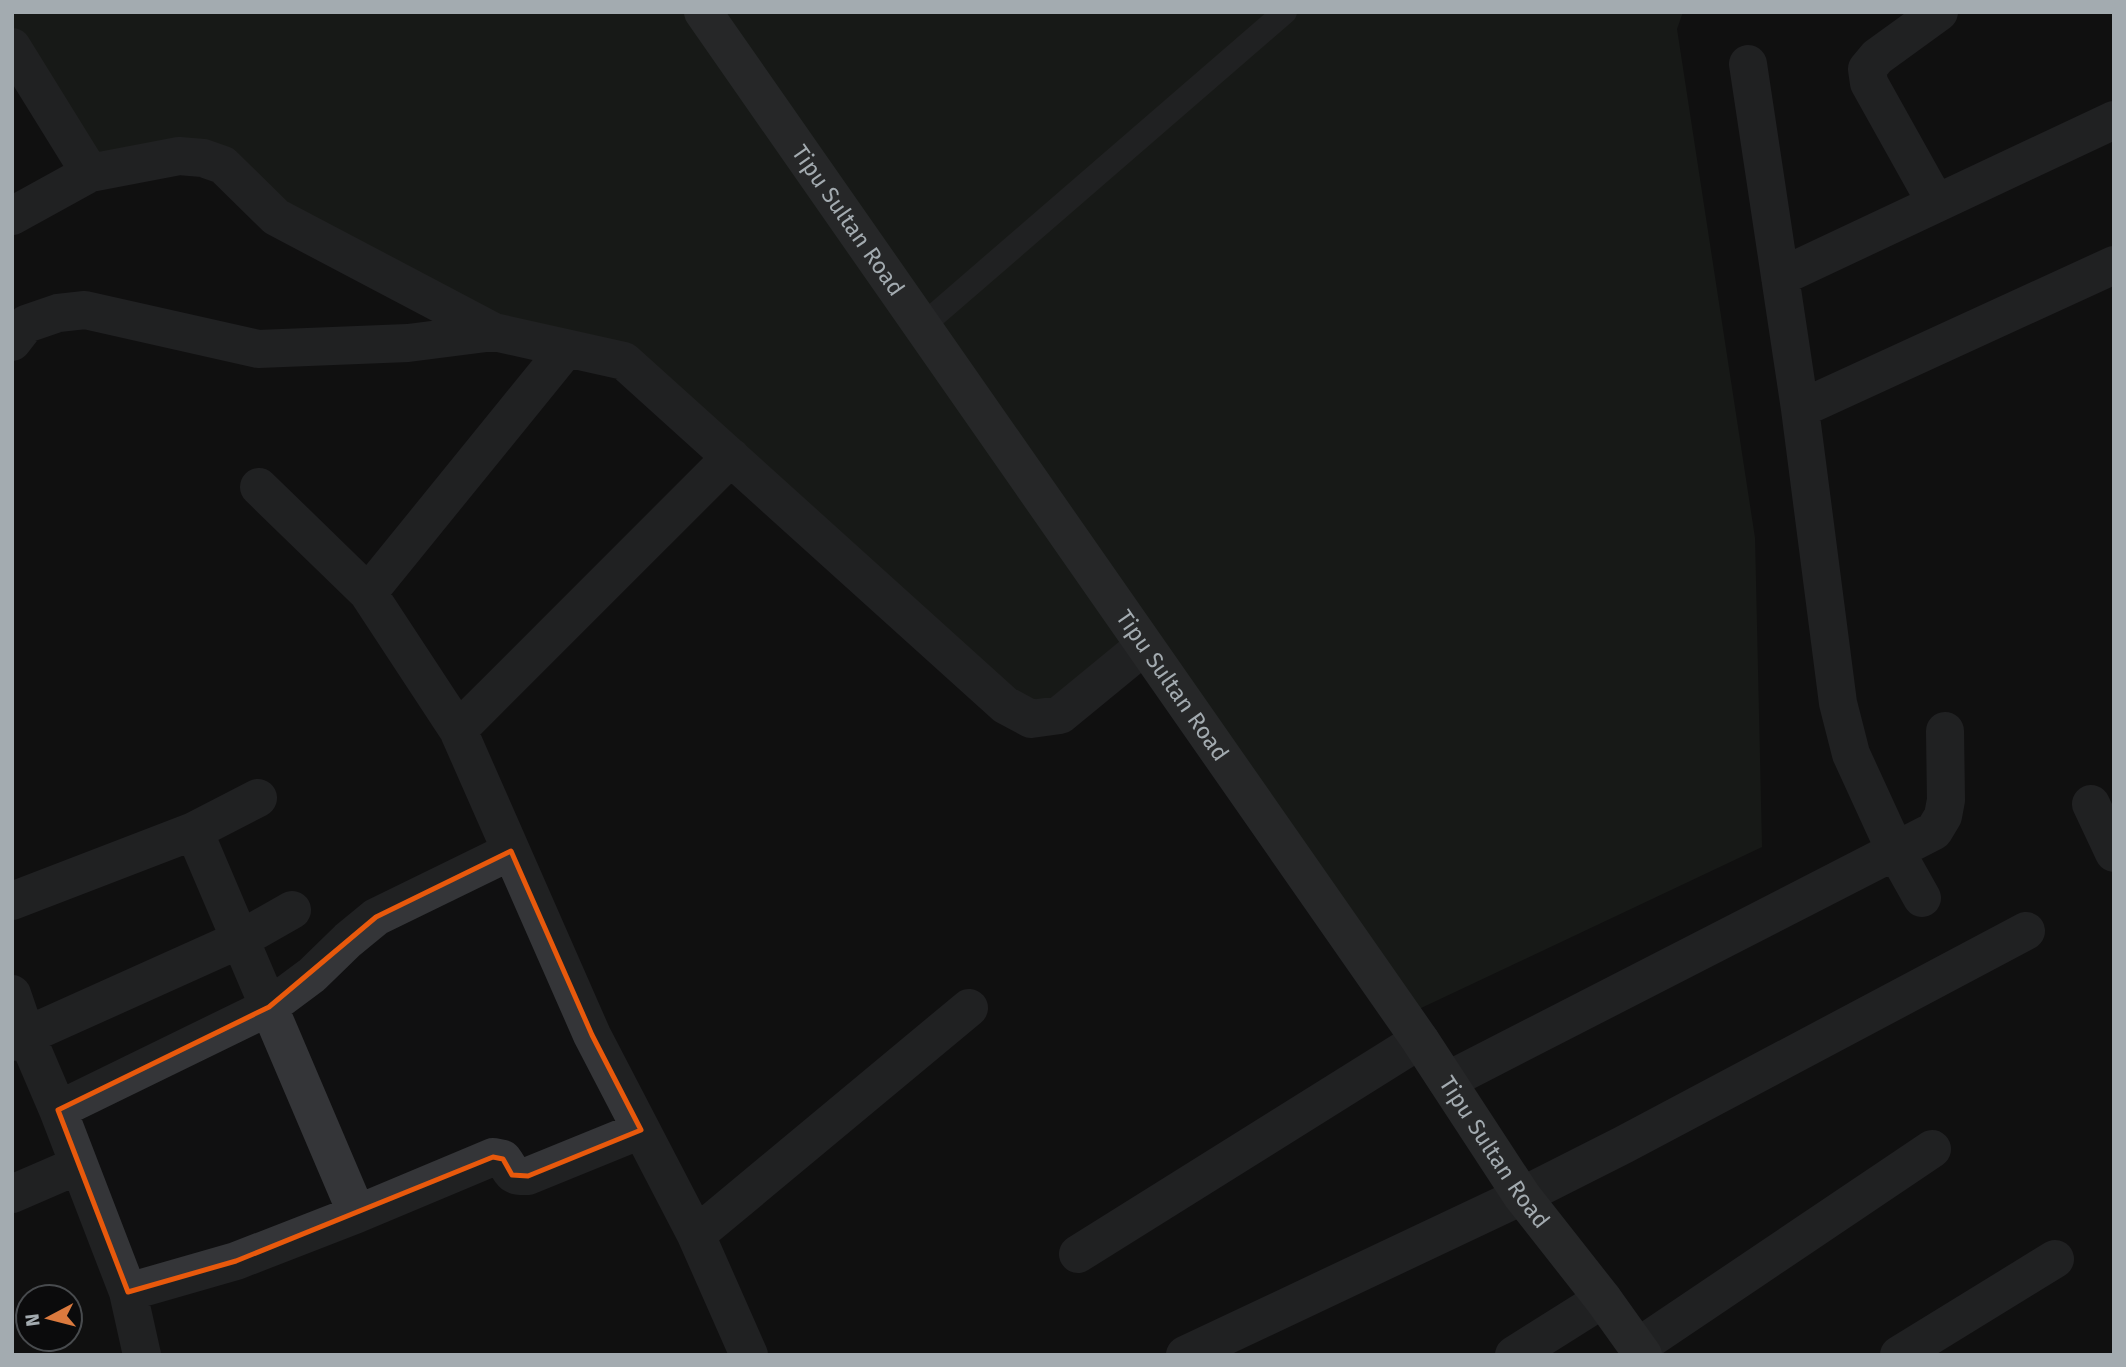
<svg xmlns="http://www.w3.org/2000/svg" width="2126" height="1367" font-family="'Fira Sans',sans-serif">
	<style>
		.green { fill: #20251f }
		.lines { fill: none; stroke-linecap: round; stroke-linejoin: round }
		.lane { stroke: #343538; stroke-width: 24 }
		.street { stroke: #343538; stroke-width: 38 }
		.secondary { stroke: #404346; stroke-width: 38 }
		.marked { fill: none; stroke: #e8590c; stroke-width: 5; stroke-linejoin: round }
		.labels { text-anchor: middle; stroke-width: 7; stroke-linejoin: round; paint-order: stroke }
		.street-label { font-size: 23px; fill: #a3abb0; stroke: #0b0b0c }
	</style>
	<rect width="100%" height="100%" fill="#101011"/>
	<path class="green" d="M12,12H1683L1677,29L1755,538L1762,847L1402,1017L1137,658L1032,725L623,364L492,334L219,167L85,175L12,58Z"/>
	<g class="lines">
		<path class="lane" d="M921,327L1285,12"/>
		<path class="street" d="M12,47L90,173
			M1748,64L1800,409L1838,703L1851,754L1895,850L1922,898
			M1936,203L1869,83L1867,69L1877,57L1939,12
			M12,216L90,173L179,156L203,158L223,165L276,217L494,332L624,361L1005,705L1031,719L1060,715L1144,646
			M1780,277L2114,120
			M12,342L26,324L58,313L85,310L258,349L408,343L494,332
			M1800,409L2114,265
			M259,487L368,593L458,730L592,1035L696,1235L749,1355
			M368,593L566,349
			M458,730L731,457
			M2091,804L2114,853
			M194,831L357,1214
			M12,901L194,831L258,798
			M12,994L26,1035L58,1110L128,1292L142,1355
			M12,1042L241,939L292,910
			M1447,1081L1934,831L1943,816L1946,800L1945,731
			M58,1110L269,1007L312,975L348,940L376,917L511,851
			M12,1194L79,1165
			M696,1235L969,1008
			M1078,1254L1420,1040
			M128,1292L236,1261L357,1214L493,1157L503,1159C513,1172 509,1177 528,1176L641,1130
			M1638,1347L1932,1149
			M1185,1355L1522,1196L1623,1145L2026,931
			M1514,1355L1603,1299
			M1899,1355L2055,1259"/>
		<path class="secondary" id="s1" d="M703,12L1420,1040L1522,1196L1603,1299L1643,1355"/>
	</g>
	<path d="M0 0H2126V1367H0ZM511,851L592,1035L641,1130L528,1176L512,1175L503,1159L493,1157L236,1261L128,1292L58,1110L269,1007L376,917Z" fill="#101011" fill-opacity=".55" fill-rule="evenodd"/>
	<path class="marked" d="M511,851L592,1035L641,1130L528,1176L512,1175L503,1159L493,1157L236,1261L128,1292L58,1110L269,1007L376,917Z"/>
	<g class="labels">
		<g class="street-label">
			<text dy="8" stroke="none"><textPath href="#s1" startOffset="254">Tipu Sultan Road</textPath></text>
			<text dy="8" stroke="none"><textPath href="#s1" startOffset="821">Tipu Sultan Road</textPath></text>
			<text dy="8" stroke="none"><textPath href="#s1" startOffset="1388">Tipu Sultan Road</textPath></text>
		</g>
	</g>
	<rect width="2126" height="1367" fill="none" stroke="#a3abb0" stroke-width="28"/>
	<g transform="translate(49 1318) rotate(263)"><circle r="33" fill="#0b0b0c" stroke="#484b4e" stroke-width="2"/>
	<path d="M0-5L12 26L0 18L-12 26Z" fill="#db7a3e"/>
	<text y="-10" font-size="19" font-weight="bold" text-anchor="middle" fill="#a3abb0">N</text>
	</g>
</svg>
